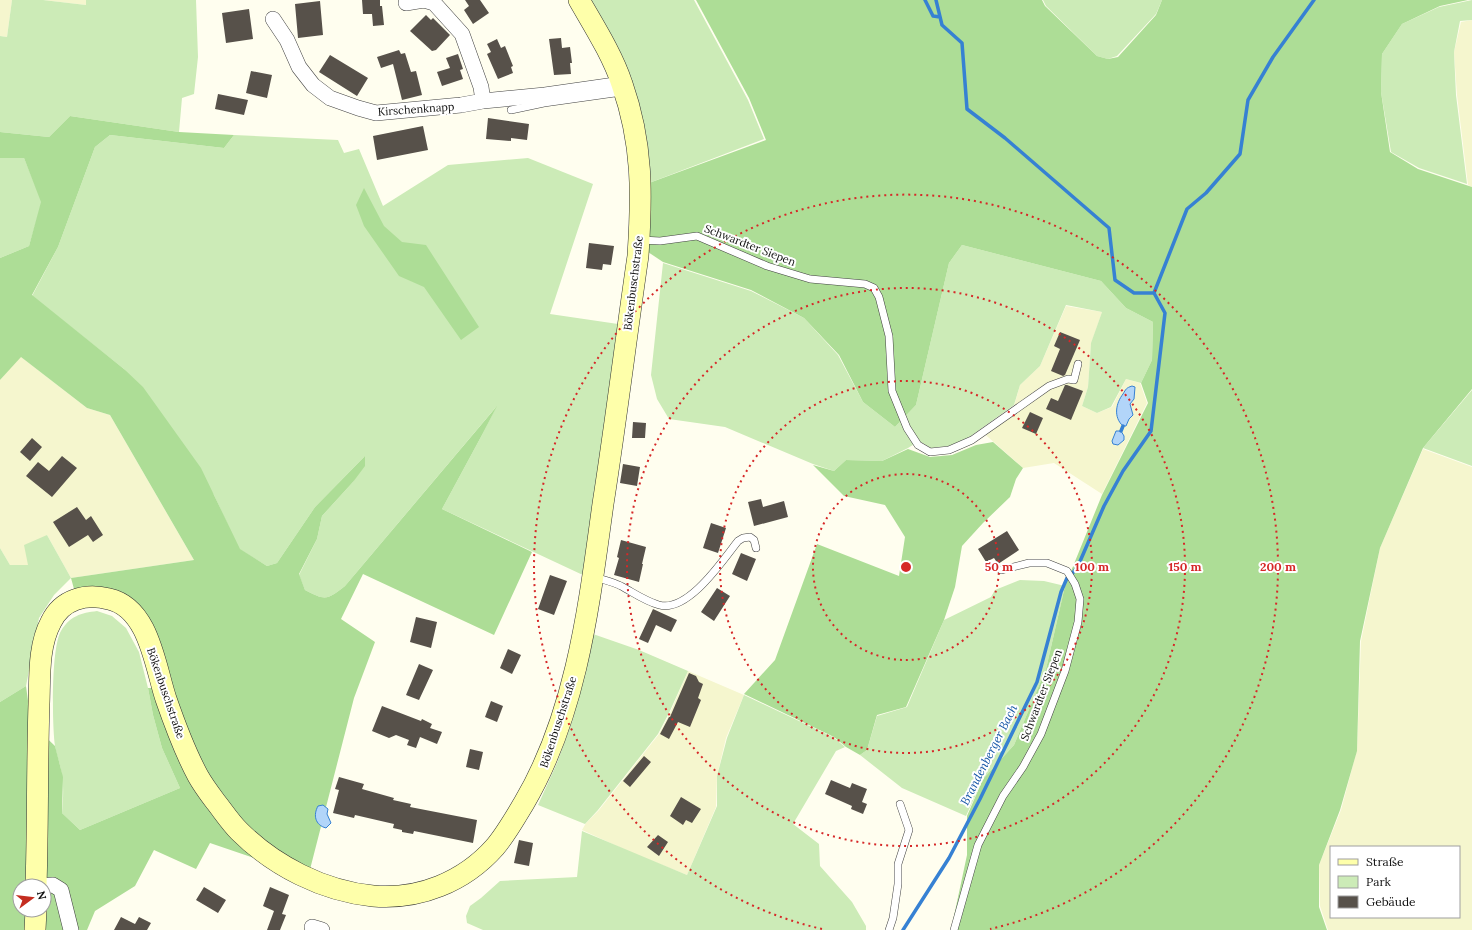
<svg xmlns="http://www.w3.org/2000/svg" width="1472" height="930" font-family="Lora,serif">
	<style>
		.farmland { fill: #f5f6ce; fill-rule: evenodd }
		.green { fill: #ccebb7 }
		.forest { fill: #addd96; fill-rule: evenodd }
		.water { fill: #b2d5f9; stroke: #3681d3 }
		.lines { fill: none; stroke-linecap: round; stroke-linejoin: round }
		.stream { stroke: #3681d3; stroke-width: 3.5 }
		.building { fill: #57514a }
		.service-casing { stroke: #414141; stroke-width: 8 }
		.minor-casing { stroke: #414141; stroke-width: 16 }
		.secondary-casing { stroke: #303030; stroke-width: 22 }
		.service { stroke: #fff; stroke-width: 7 }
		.minor { stroke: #fff; stroke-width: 15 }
		.secondary { stroke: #feffaa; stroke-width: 21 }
		.ring { fill: none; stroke: #d62828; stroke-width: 2; stroke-dasharray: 2 4 }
		.labels { text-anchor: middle; stroke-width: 4; stroke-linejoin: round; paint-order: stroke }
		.street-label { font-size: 11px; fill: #0e0e0e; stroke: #fff }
		.water-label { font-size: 12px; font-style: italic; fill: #1253a5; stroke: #fff }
		.centre { fill: #d62828; stroke: #fff; stroke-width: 2 }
		.ring-label { font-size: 12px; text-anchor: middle; font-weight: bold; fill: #d62828; stroke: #fff; stroke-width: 4; stroke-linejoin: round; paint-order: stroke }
	</style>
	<rect width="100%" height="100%" fill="#fffeef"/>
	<path class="farmland" d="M0,0H12L7,37L0,36Z
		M43,0H86V5Z
		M1472,20V187L1468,185L1457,95L1454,52L1461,22Z
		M1066,306L1102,312L1091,344L1088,387L1082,406L1097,413L1112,407L1126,379L1140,383L1147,403L1102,494L1054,463L1023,468L980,430L1014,406L1020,385L1040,366Z
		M20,356L87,408L110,415L194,560L71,578L47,535L29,565H10L0,548V380Z
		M1423,449L1472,467V930H1328L1320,906L1319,865L1341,810L1357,750L1361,641L1380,548ZM1331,847H1459V917H1331Z
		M688,671L744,695L726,738L717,776L716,807L687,875L630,852L582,830L586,823L599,810L659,734L670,713Z"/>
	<path class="green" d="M12,0H43L86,5V0H196L198,57L194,94L182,98L179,132L70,116L49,137L0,132V36L7,37Z
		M587,0H694L748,100L764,139L649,183Z
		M1043,0H1162L1156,14L1117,56L1108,59L1097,56L1046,6Z
		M1472,0V20L1460,21L1454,52L1456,95L1467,184L1419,168L1391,152L1381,92L1382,54L1402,24L1439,7Z
		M110,135L224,148L234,135L338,140L344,153L359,149L383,206L448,165L528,158L593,184L550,314L618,324L585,576L442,509L482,435L496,407L345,586C327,600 326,601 305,590L299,575L317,539L322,516L353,482L365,456L315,507L277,563L267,566L239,549L214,495L124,369L32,296L58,247L95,147Z
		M0,158H24L42,202L29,246L0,258Z
		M962,245L1101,281L1126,308L1153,322L1152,360L1141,383L1126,379L1111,407L1097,413L1082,406L1088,387L1091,343L1102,312L1066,305L1040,366L1020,385L1014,405L968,438L949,446L931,448L919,441L908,448L882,461L846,460L834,471L813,464L725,427L669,419L657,399L651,375L663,263L751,291L804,318L838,355L863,402L895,427L916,405L949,263Z
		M1472,390V466L1423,448Z
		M47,535L71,578L54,595L39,618L26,686L0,702V548L10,565H28L24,545Z
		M1020,580L1044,581L1065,586L1046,669L1014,745L983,779L966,816L902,788L860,755L867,750L877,716L907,707L944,620L991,597L995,590Z
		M97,611L112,616L126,628L139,652L148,688L153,715L162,748L180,788L80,830L62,813C63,801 64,788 62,776C61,766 57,757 55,746C52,726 51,647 61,631C70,616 81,613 97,611Z
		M593,634L639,650L688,671L669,713L658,734L598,810L585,824L538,805L557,763L573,719Z
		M744,695L833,737L845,747L836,751L793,824L819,844L820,866L852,902L866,926V930H483L467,923L466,916L470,906L481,898L500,881L577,877L582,831L687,875L717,806V776L727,738Z"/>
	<path class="forest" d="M696,0H1042L1045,6L1097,56L1108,59L1118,57L1156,15L1162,0H1468L1440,6L1402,24L1382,54L1381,92L1390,152L1418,169L1472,187V389L1423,448L1380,548L1360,641L1357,751L1340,810L1319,865V907L1327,930H951L967,855V816L983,779L1014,745L1046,669L1065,586L1102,495L1148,403L1141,383L1152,360L1153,322L1126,308L1101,281L962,245L949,263L916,405L895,427L863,402L839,355L804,318L751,290L663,262L645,250L649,183L766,140L749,98Z
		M70,116L179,132L234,135L224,148L110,135L95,147L58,247L32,295L124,369L143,387L201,468L240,549L267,566L277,563L315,507L365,456V466L353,482L322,516L317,539L299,574L305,590C326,601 327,600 345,586L497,406L482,435L442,509L532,552L494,635L363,574L341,619L375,642L354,698L306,885L254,858L210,843L196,869L154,850L135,886L95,911L87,930H0V702L26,686L31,723L55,746L63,777L62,813L80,830L180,788L162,748L153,715L148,688H152L161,644L92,587L74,589L71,578L194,560L110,415L87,408L21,357L0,380V258L29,246L41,202L24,158H0V132L49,137ZM20,886H44V910H20Z
		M364,188L384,226L402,242L426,245L479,327L461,340L424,287L399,276L364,226L356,205Z
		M993,442L1023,468L1016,479L1010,497L983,523L962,546L955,587L944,620L906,707L877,715L867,750L860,755L846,747L834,737L744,694L775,660L817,544L899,576L905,537L885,505L844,496L813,465L834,471L846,460L882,461L908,449L930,457L952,455L976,445Z"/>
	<path class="water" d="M1132,386L1135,387L1134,399L1130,404L1133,415L1129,419L1126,426H1123C1113,417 1116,403 1123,394C1126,389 1126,388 1132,386Z
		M1116,431H1121L1124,436V440L1118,445L1113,444L1112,441Z
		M323,805L328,809L327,814L331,823L326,828C315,825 313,815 318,806Z"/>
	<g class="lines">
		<path class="stream" d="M925,0L933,16L940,17
			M936,0L942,25L962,43L967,109L1005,138L1109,228L1115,280L1134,293H1154
			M1121,431L1123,426
			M1072,574L1078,566L1104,506L1123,471L1151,431L1165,313L1154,293L1187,209L1206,193L1240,154L1248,100L1273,57L1314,0
			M903,930L949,858L980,799L1037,682L1061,592L1067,578"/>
	</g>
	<path class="building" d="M362,0H380V6H382L384,25L373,26L372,14H363Z
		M465,0H480L489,13L473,24L464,10L469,6Z
		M320,1L323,35L298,38L295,4Z
		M249,9L253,39L226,43L222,13Z
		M426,15L431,20L433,18L450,35L436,50L432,51L410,31Z
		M561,38L562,48L570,47L572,63H570L571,74L554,75L549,39Z
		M497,39L501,48L505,46L513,66L511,67L513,73L498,79L487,54L491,52L487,44Z
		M399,50L401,54L405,53L411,72L416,71L422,95L402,100L393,64L381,68L377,57Z
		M458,54L463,69L460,70L463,79L442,86L437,72L450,68L446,58Z
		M330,55L368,78L357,96L319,72Z
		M251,71L272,75L267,98L246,93Z
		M218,94L248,100L244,115L215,109Z
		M488,118L529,124L527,140L511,138V141L486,139Z
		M423,126L428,150L377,160L373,136Z
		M589,243L614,246L611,265L603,264L602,270L586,268Z
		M1060,332L1080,340L1065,375L1063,376L1051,371L1060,349L1054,346Z
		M1065,385H1067L1083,391L1071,420L1046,409L1051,398L1058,401Z
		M1030,412L1043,418L1036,434L1022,428Z
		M633,422L646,423L645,438H632Z
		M32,438L42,447L30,461L20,452Z
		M62,456L77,468L52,497L26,476L38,462L49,471Z
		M623,464L640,467L637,486L620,483Z
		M761,499L763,507L784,501L788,517L754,526L748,502Z
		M77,507L86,520L91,516L103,535L93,542L88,535L69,547L53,522Z
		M711,523L726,528L718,553L703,548Z
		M1007,531L1019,550L998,564L994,558L986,562L978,549Z
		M621,540L646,547L642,564H643L639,582L614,575L619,558L617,557Z
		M741,553L756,559L747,581L732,574Z
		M550,575L567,581L554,615L538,609Z
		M717,588L730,596L714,621L701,612Z
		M653,609L677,620L671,632L656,625L648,643L639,639Z
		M416,617L437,622L431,648L410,642Z
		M508,649L521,655L512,674L500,668Z
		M419,664L433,670L419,700L406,695Z
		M689,673L696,676L699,682L703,684L698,698L701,700L690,727L678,722L669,739L660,734L669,717H670Z
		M491,701L503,706L497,722L485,717Z
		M382,706L421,721L422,719L432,724L430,728L442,732L437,744L420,737L416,748L407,745L409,740L396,735L389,738L372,731Z
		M470,749L483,752L479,770L466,767Z
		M644,756L651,762L630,787L623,781Z
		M339,777L364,784L362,789L394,798L393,800L411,804L410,807L477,820L473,843L414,831L413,834L402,832V830L393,828L394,824L355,815L354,818L333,813L339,790L335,789Z
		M831,780L850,788L852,783L867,789L862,802L867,804L863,814L851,809L852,806L825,794Z
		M681,797L701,809L692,823L686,820L683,825L670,816Z
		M658,835L668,842L659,856L647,847Z
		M519,840L533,843L529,866L514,863Z
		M204,887L226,900L218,913L196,900Z
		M270,887L289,895L282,914L286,915L280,930H267L274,911L263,906Z
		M121,917L135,924L139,917L151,923L147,930H114Z"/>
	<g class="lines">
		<g class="service-casing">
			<path id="service" d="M511,110L544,103L622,92
				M641,240L660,241L697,236L767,266L810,279L865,284L874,288L879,297L889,336L892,391L907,428L918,445L930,452L949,450L972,440L1049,386L1068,379L1074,380L1078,364
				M595,577C604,580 613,582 621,586C634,593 645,601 659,605C688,613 723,560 738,541L743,538L750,537L754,540L756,548
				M889,930L893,918L898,884V864L909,830L900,804
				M954,930L978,845L1003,796L1023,767L1041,734L1065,671L1078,622L1080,599L1075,584L1067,571L1047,563H1029L1001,570"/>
		</g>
		<g class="minor-casing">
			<path id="minor" d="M406,3L424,0L434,3L462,34L481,87L483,101L545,95L622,84
				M273,19L287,40L299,67L313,85L330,98L358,108L376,113L461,105L483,101
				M37,886L53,885L61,890L71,930
				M312,927L322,930"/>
		</g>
		<g class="secondary-casing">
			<path id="secondary" d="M36,886C38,825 37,765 39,704C40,677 38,646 51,622C62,599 86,593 109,599C149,608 155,666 166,699C175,725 185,752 198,776C203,785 209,793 215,801C223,811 230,822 239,831C274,866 323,891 373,896C419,900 464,882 495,847C506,834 515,818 524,803C577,713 589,605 603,504C616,421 626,338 638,256C642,194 643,144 622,84C613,56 594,26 579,0
				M35,930L36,910"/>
		</g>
		<use href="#service" class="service"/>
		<use href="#minor" class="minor"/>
		<use href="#secondary" class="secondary"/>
	</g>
	<g class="ring">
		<circle cx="906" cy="567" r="93"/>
		<circle cx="906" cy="567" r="186"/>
		<circle cx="906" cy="567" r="279"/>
		<path d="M822 929A372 372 0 1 1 990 929"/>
	</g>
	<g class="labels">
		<g class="street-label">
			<text transform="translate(416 109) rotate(-4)" y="4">Kirschenknapp</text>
			<text transform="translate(750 245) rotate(21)" y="4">Schwardter Siepen</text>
			<text transform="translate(633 283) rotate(-83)" y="4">Bökenbuschstraße</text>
			<text transform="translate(166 693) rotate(71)" y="4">Bökenbuschstraße</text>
			<text transform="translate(1041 695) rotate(-69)" y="4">Schwardter Siepen</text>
			<text transform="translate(558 722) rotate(-72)" y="4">Bökenbuschstraße</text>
		</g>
		<g class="water-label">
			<text transform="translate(989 755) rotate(-63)" y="4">Brandenberger Bach</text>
		</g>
	</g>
	<circle cx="906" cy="567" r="6" class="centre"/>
	<g class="ring-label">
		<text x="999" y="571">50 m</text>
		<text x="1092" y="571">100 m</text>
		<text x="1185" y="571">150 m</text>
		<text x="1278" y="571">200 m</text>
	</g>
	<rect x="1330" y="846" width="130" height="72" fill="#ffffff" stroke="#9f9f9f"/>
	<rect x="1338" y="859" width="20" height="6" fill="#feffaa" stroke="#9f9f9f"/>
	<text x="1366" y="866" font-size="12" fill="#0e0e0e">Straße</text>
	<rect x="1338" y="876" width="20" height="12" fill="#ccebb7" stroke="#9f9f9f"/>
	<text x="1366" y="886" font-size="12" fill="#0e0e0e">Park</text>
	<rect x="1338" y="896" width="20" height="12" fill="#57514a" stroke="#9f9f9f"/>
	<text x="1366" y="906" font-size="12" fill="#0e0e0e">Gebäude</text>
	<g transform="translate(32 898) rotate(75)"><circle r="19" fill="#ffffff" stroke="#9f9f9f"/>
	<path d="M0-3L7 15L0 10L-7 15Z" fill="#c42d20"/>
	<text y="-6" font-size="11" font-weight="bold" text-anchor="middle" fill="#0e0e0e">N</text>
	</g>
</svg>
